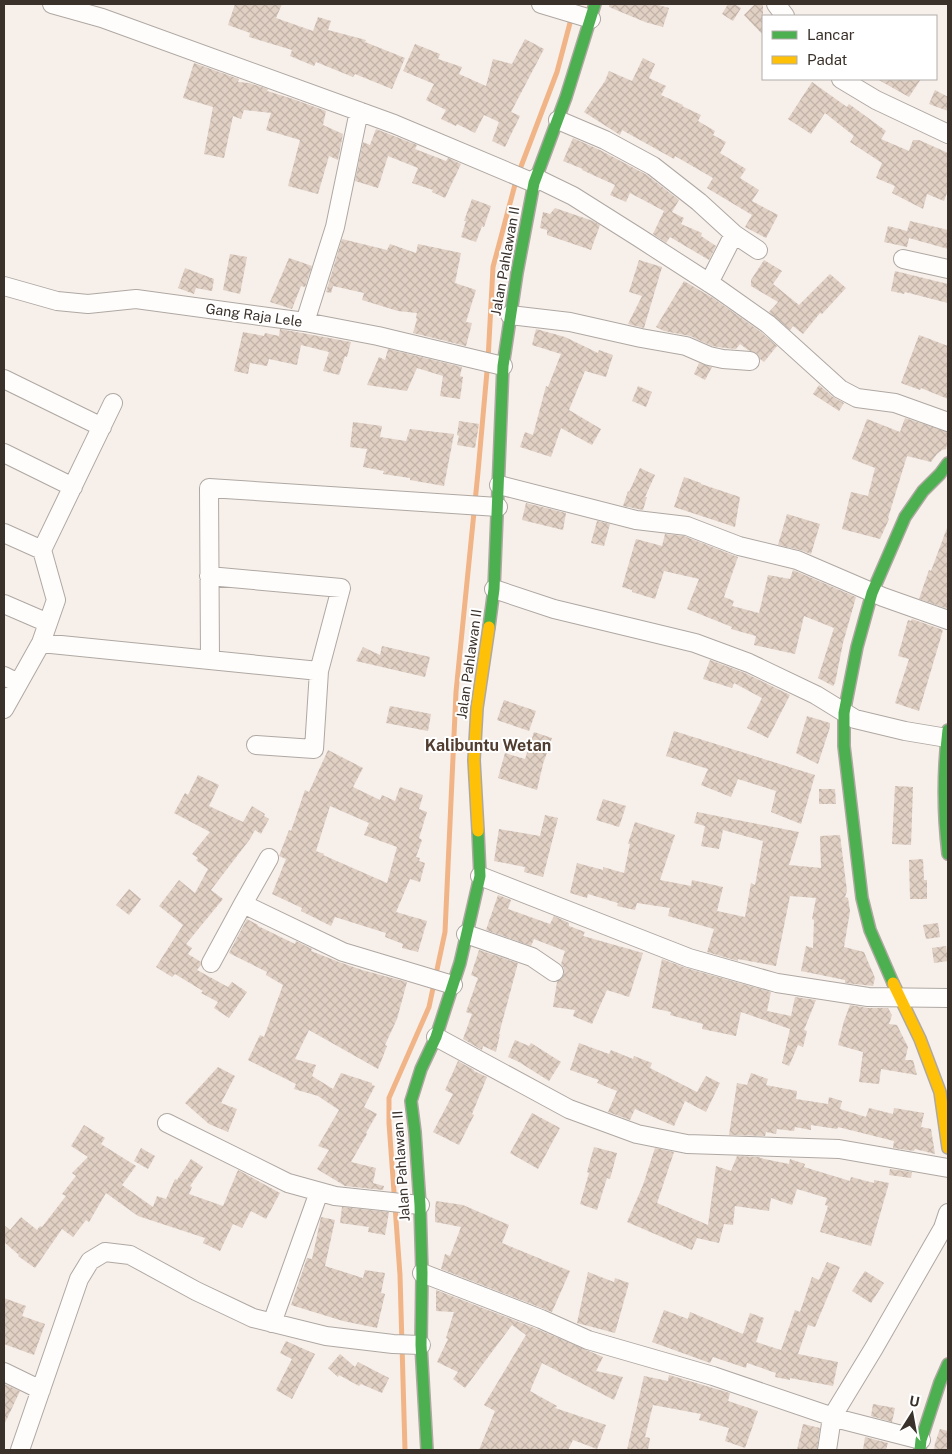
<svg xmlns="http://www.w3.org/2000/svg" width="952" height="1454" font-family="'Public Sans',sans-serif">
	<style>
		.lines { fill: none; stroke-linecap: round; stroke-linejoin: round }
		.stream { stroke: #f1b486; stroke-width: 5 }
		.building { fill: url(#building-cross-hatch); fill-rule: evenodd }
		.street-casing { stroke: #afa8a2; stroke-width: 20 }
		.fast-casing { stroke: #afa8a2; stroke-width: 14 }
		.slow-casing { stroke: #afa8a2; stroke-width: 14 }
		.street { stroke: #fefdfc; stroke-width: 18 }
		.fast { stroke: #4caf50; stroke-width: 11 }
		.slow { stroke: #ffc107; stroke-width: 11 }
		.labels { text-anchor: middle; stroke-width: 4; stroke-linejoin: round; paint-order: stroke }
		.street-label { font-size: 14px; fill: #3a312a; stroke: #fff }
		.quarter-label { font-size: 16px; font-weight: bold; fill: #513e30; stroke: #fff }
	</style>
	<defs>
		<pattern id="building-cross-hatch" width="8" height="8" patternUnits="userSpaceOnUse" patternTransform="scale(1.25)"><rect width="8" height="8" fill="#e1d0c4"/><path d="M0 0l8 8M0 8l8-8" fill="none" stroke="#c2b3a9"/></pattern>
	</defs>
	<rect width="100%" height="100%" fill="#f7efea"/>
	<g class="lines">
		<path class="stream" d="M405,1450L400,1275L389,1123V1098L429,1007L445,932L456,692L478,472L488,360L493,267L517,177L557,72L575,4"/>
	</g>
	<path class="building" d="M235,4H282L276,18L313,31L318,17L331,21L328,30L366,40L365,42L405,58L392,89L355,74L353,77L316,62L314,66L290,56L292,50L249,37L250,33L228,25Z
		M609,4H655L669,8L663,27L645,22L609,7Z
		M728,4H734L741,8L733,21L722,14Z
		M755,4H763V35L744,15Z
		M525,39L544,49L511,112L520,116L505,147L492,141L499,122L484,115L475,133L457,124L456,126L441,119L446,110L426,100L434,84L403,71L415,44L440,54L438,59L462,67L459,74L486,86L493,59L512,64Z
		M643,58L655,64L649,78L666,86L661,95L683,105L682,106L701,115L698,121L715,131L713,135L726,142L720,153L746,169L740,178L759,190L752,201L778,215L766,238L745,227L752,215L707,188L713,178L675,156L674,159L622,130L620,135L584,112L605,81L609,71L632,81Z
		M194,63L239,79L238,82L249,83L268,89L267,91L293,99L326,111L323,125L343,134L338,160L329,156L318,194L288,186L300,140L266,130L271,113L244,110L241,119L233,116L224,158L204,154L213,107L183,98Z
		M877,79H921L909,97Z
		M812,82L847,107L849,104L886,131L881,139L909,151L913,140H919L948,153V190L944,201L927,194L923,209L892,193L895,186L876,178L882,163L850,142L854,136L825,113L811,134L788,119Z
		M935,90L948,97V111L929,104Z
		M376,129L417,145L415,149L446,161L448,158L461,164L445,198L432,192L433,190L412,183L418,168L388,156L378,188L355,181L363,142L370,145Z
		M573,138L600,150L647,175L679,200L672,212L684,218L681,224L702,233L701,236L716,246L709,260L670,237L666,243L653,234L664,211L630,193L626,202L610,195L615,185L582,170L583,169L563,161Z
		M472,199L491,206L484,227L482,226L476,242L461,237L466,221H464Z
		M555,208L593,221L600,225L591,250L547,235V230L540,228L543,212L550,214Z
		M910,221L948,230V249L909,238L907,247L884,242L888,226L907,231Z
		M342,239L387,250L390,244L416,253L418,244L461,253L455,283L476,290L466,322L472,323L466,346L413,333L417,319L416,318L417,313L398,311L362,300L364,293L333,286L331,293L326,292Z
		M230,254L247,257L240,294L223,290Z
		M289,258L312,266L305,287L301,286L292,309L270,302Z
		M639,260L662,267L644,328L628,324L642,296L629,292Z
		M764,260L782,271L773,284L799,305L830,274L846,288L822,314L820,313L803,334L793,326L790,330L769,312L778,302L751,286V280Z
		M185,268L214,279L212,291L196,288L194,294L178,288Z
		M895,271L948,284V303L905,292L904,294L891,291Z
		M684,281L713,298L761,332L777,346L764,362L760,359L756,353L748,350L740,344L736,349L725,348L712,346L690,336L664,331L656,327Z
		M280,329L351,342L347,357L345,356L339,375L323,371L329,352L301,345L297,365L269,359L267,366L250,363L248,374L234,371L243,332L264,336L265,333L279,336Z
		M536,329L565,337L598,353L599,350L613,355L606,377L585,371L569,410L601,429L592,445L561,428L551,457L520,447L525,432L533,435L546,386L548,387L561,354L532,345Z
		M919,335L948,346V399L921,388L920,390L901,383Z
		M388,349L462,367L460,376L463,377L460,399L440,396L443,376L417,368L407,391L367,385L379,357L385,360Z
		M699,363L712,367L705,380L694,374Z
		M819,385L833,397L844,403L839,411L813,394Z
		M638,386L652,392L646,407L632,401Z
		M905,418L948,432V440L946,449L942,450L937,454L931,462L907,456L888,518L889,519L880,539L842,529L851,492L868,496L875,468L852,459L867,419L900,432Z
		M459,421L479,424L475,448L457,445L459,436L457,435Z
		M353,422L382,426L380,437L406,441L410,429L454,434L444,486L410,480V478L383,474L384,471L363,467L367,449L350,447Z
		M640,468L655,475L645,497H647L643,510L623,506L628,491L629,492Z
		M684,477L701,483V484L740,497L735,527L674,507Z
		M526,503L566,513L563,530L522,520Z
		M787,514L820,524L811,554L800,550L778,545Z
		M597,521L610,524L604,546L591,543Z
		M947,528L948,529V609L919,599L929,570L931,571Z
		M665,534L684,536L738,557L724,597L734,601L732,606L759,613L768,575L790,579L793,570L856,597L843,643L835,683L833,686L818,678L834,628L804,616L795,654L754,645L756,636L731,629L732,627L687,609L699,579L664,571L655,599L632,592V590L622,587L636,539L662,546Z
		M912,619L943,630L919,711L895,703L909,659L898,656L908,620L911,621Z
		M382,646L430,657L425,677L356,661L363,647L380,655Z
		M710,660L745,673L790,695L768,738L747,728L762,698L734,683L732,688L703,679Z
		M504,700L536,711L529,731L497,720Z
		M390,706L431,714L428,731L386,723Z
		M807,716L830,723V727L818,764L796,753Z
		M674,731L815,775L801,824L771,812L776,791L738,779L731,797L701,785L708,769L666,756Z
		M534,732L552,738L543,764L537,790L498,778L505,753L525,759Z
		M328,750L363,768L353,787L380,800L382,795L395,801L400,787L423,795L419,809L427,812L419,838L422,840L416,857L420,858L419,861L425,863L420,882L410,879L396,912L427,921L418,952L402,948L403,944L385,937L386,933L335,917L331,926L301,911L302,908L272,894L286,859L279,856L289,830L291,831L305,790L309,792ZM330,806L369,823L364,835L397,847L387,883L323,855L324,854L316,851Z
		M198,775L219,785L209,806L243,822L252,806L265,814L264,816L269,819L261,834L255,830L250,839L211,890L223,899L186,944L192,948L188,954L201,962V965L197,970L228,987L232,982L247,992L229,1018L214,1008L218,1002L201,993L203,991L175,974L172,977L156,967L183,925L159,906L179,880L195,893L208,869L196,860L198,858L192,854L210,832L174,813L185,793L188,795Z
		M895,786L913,787L911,845L892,844Z
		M819,789H835L836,804H819Z
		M603,799L626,806L619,827L596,820Z
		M697,812L799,832L789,865L821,868L820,836L840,835L847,891L845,897L848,898L850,911L844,947L864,952L875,978L873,986L845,983V980L801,971L806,946L813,948L814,920L812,919L816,898L790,896L776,966L738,959V961L707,952L714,929L668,916L670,908L637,903L635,910L617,906L618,903L588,894L587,898L570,893L577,863L603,870V867L624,873L630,844H628L635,822L675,835L660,880L691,886L692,880L723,887L717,911L745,917L751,883L755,885L763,841L723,830L719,849L701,846L705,826L694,823Z
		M545,815L558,818L543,877L524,872L525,867L494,861L499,829L540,836Z
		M923,859L924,880H927V899H910L909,860Z
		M129,889L141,899L129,915L116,905Z
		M498,895L511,900L508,909L550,924L554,916L569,923V926L585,932L583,936L643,953L629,997L607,990L592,1024L573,1016L575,1010L553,1007L557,982L562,978L564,973V968L561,964L565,951L534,939L531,946L486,930Z
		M247,919L258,925V926L295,944L296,941L312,949L311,951L339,962L362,970L407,982L397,1019L385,1045L387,1046L378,1069L309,1030L295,1059L316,1065L312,1076L333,1089L341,1073L372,1083V1085L375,1086L364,1107L377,1114L366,1133L367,1134L351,1162L376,1168L373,1183L384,1186L383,1190L345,1186L317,1169L329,1150L318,1146L339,1110L318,1096L294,1089L296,1084L248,1060L260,1035L264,1037L283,985L266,975L267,972L229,953Z
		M938,923L940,937L926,939L923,925Z
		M946,946L948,961L934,963L932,948Z
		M479,950L518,963L499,1034H500L496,1052L483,1046L482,1050L463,1039L472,1014L466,1012L478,978L471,975Z
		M662,959L686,968L771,992L767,1011L791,1016L795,997L816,1000L804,1030L807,1031L803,1047L798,1045L789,1066L782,1063L790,1029L741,1012L736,1036L702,1029L703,1024L670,1015L671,1012L652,1008Z
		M850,1005L868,1008H888L892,1015L889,1024L897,1025L908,1047L905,1060H913L917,1075L881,1069L879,1084L859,1082L863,1052L838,1045L844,1021Z
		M515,1040L529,1046L531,1043L561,1062L549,1081L519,1062L508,1057Z
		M579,1043L609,1054L611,1050L633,1059L634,1056L652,1063L650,1068L697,1092L706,1076L720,1083L706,1112L685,1101L674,1126L635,1109L630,1120L608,1112L617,1091L597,1083L599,1080L570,1070Z
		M458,1061L474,1070V1071L487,1077L472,1114L474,1115L459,1145L433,1132L453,1094L445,1090Z
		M218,1067L235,1076L221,1103L237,1109L228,1132L209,1124L185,1103Z
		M751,1073L768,1079L766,1085L797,1091L796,1099L828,1104L829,1097L842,1101L840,1109L866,1117L869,1108L893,1114L894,1108L924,1113L921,1127L931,1129L935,1154L915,1149L914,1151L893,1148L894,1141L838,1127L837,1129L811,1125V1130L795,1127L794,1131L777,1129L776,1134L766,1132L765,1136L729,1135L737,1083L747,1085Z
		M532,1113L560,1128L538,1169L510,1153Z
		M84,1125L105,1138L101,1144L136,1166L122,1185L153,1207L157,1196L166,1199L175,1179L177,1180L191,1159L203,1167L190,1186L192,1187L189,1194L223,1206L238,1170L280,1193L266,1219L251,1211L242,1228L233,1224L220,1251L203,1243L205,1238L138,1216L106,1193L89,1222L86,1220L73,1237L62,1229L35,1268L18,1256L19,1255L4,1242V1225L10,1230L21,1217L37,1230L40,1226L42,1227L66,1196L62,1194L76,1176L72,1173L88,1157L71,1146Z
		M594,1147L617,1153L610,1179L607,1178L597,1210L580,1204L589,1173L587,1172Z
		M141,1148L155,1156L148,1169L134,1161Z
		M655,1148L674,1152L657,1203L708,1225L716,1166L731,1171L737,1156L760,1157V1158L789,1164L790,1159L805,1164L804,1167L850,1181L851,1177L874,1183V1180L889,1183L871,1246L820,1232L828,1206L825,1205L827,1198L797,1189L792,1205L771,1198L769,1211L735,1206L733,1225L724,1224L719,1243L697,1238L692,1250L627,1222L643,1185Z
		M890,1169L912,1172L911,1178L889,1175Z
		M436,1201L463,1205L509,1225L502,1243L570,1271L552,1312L441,1269L445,1254L450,1256L461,1227L435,1222V1210Z
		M342,1207L389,1212L385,1235L368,1232L369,1227L340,1223Z
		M321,1217L335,1220L325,1266L363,1278L365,1270L385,1273L381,1293L385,1294L377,1328L343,1321L291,1305L307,1258L312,1259Z
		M827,1262L840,1267L815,1327L808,1325L798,1354L838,1362L833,1386L790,1378V1380L775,1377L776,1373L747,1363L746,1368L713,1357L710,1363L652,1342L664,1310L688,1319L690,1312L743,1334L750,1313L764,1318L756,1342L781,1350L795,1310L800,1312L812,1277L819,1280Z
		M865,1271L884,1283L871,1303L852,1291Z
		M588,1272L614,1282L615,1278L629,1283L615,1333L577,1323Z
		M436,1290L537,1329L603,1357L596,1371L623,1377L614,1400L542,1363L530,1391L557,1406L555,1408L606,1425L597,1449L573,1440L568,1450H479L495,1411L484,1405L526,1335L512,1325L465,1388L453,1379L458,1372L437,1362L448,1339L446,1338L454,1312L436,1311Z
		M4,1298L26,1306L22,1316L45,1324L34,1355L4,1344Z
		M286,1341L315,1354L292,1399L276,1390L292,1359L280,1353Z
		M340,1354L355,1367L358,1362L389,1378L382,1393L361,1384L359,1386L339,1375L338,1377L328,1368Z
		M669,1375L730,1393L728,1401L758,1411L745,1448L725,1441L729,1428L699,1420L701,1414L653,1405L645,1437L650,1438L648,1450H627L644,1376L668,1381Z
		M4,1384L20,1391L4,1425Z
		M873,1404L895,1408L892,1422L871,1416Z
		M803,1424L820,1428L817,1450H797Z
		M940,1429L948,1431V1450H934L935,1443Z
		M865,1437L888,1443L886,1450H863Z"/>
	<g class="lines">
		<g class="street-casing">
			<path id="street" d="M52,4L102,18L394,124L534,183
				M541,4L591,19
				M776,4L785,16
				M841,79L876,100L948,134
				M558,120L605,140L653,166L699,202L734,234L758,250
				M536,178L573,196L638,237L717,288L768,324L840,389L857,398L895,403L948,422
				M903,259L948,269
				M709,283L734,234
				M4,286L57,301L88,304L136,299L305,322L378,336L503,366
				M510,315L570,322L641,338L686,346L709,356L723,359L750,361
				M305,322L335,227L359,111
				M4,379L102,427
				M4,453L73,487
				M499,485L636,520L687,526L739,546L797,560L883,597L948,620
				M4,533L42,550
				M209,576L341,588L319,671L314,749L256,745
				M494,589L554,609L695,643L749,663L816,695L855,719L905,731L947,738
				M4,604L48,623
				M41,643L319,671
				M210,659L209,488L498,507
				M4,676L18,683
				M4,709L41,643L56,600L42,550L113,403
				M480,876L689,958L777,983L868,997L948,998
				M243,904L343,952L453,985
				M466,934L532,957L554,972
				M211,963L243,904L269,858
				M436,1037L569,1109L637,1134L687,1144L839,1149L948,1168
				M167,1123L288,1183L335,1196L420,1205
				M422,1273L541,1319L588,1340L713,1376L839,1419L921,1440
				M272,1323L319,1192
				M4,1372L41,1390
				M20,1450L79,1279L90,1261L105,1252L130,1255L196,1291L253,1318L326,1336L393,1344L421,1345
				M827,1450L832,1417L874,1348L943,1228L948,1213"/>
		</g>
		<g class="fast-casing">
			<path id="fast" d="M489,627L494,589L503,366L517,273L534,183L566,97L595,4
				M948,730C943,772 943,812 948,854
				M893,983L870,930L862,898L844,746V713L857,647L872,593L905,517L923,491L940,474L948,463
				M427,1450L421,1345L422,1273L420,1205L415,1132L411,1101L421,1069L436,1037L460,963L480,876L478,831
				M920,1450L921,1440L940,1382L948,1364"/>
		</g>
		<g class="slow-casing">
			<path id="slow" d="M478,831L474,760L477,708L489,627
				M893,983L920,1039L940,1092L948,1148"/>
		</g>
		<use href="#street" class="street"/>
		<use href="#fast" class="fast"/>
		<use href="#slow" class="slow"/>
	</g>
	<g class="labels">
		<g class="street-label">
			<text transform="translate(505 261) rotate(-80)" y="5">Jalan Pahlawan II</text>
			<text transform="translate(254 315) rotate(8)" y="5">Gang Raja Lele</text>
			<text transform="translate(469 664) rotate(-82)" y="5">Jalan Pahlawan II</text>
			<text transform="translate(401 1166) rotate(-94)" y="5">Jalan Pahlawan II</text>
		</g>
		<g class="quarter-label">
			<text x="488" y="751">Kalibuntu Wetan</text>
		</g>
	</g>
	<rect width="952" height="1454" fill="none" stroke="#3a312a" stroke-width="10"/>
	<rect x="762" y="15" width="175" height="65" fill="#ffffff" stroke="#b0adaa"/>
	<rect x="772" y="31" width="25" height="8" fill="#4caf50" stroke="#b0adaa"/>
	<text x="807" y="40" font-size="15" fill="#3a312a">Lancar</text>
	<rect x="772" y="56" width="25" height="8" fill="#ffc107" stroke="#b0adaa"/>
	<text x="807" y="65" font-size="15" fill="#3a312a">Padat</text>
	<g transform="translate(912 1414) rotate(11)" stroke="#ffffff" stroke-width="4" paint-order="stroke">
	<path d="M0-4L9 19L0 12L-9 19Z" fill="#3a312a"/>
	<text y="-8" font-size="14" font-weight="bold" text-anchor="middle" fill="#3a312a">U</text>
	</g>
</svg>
